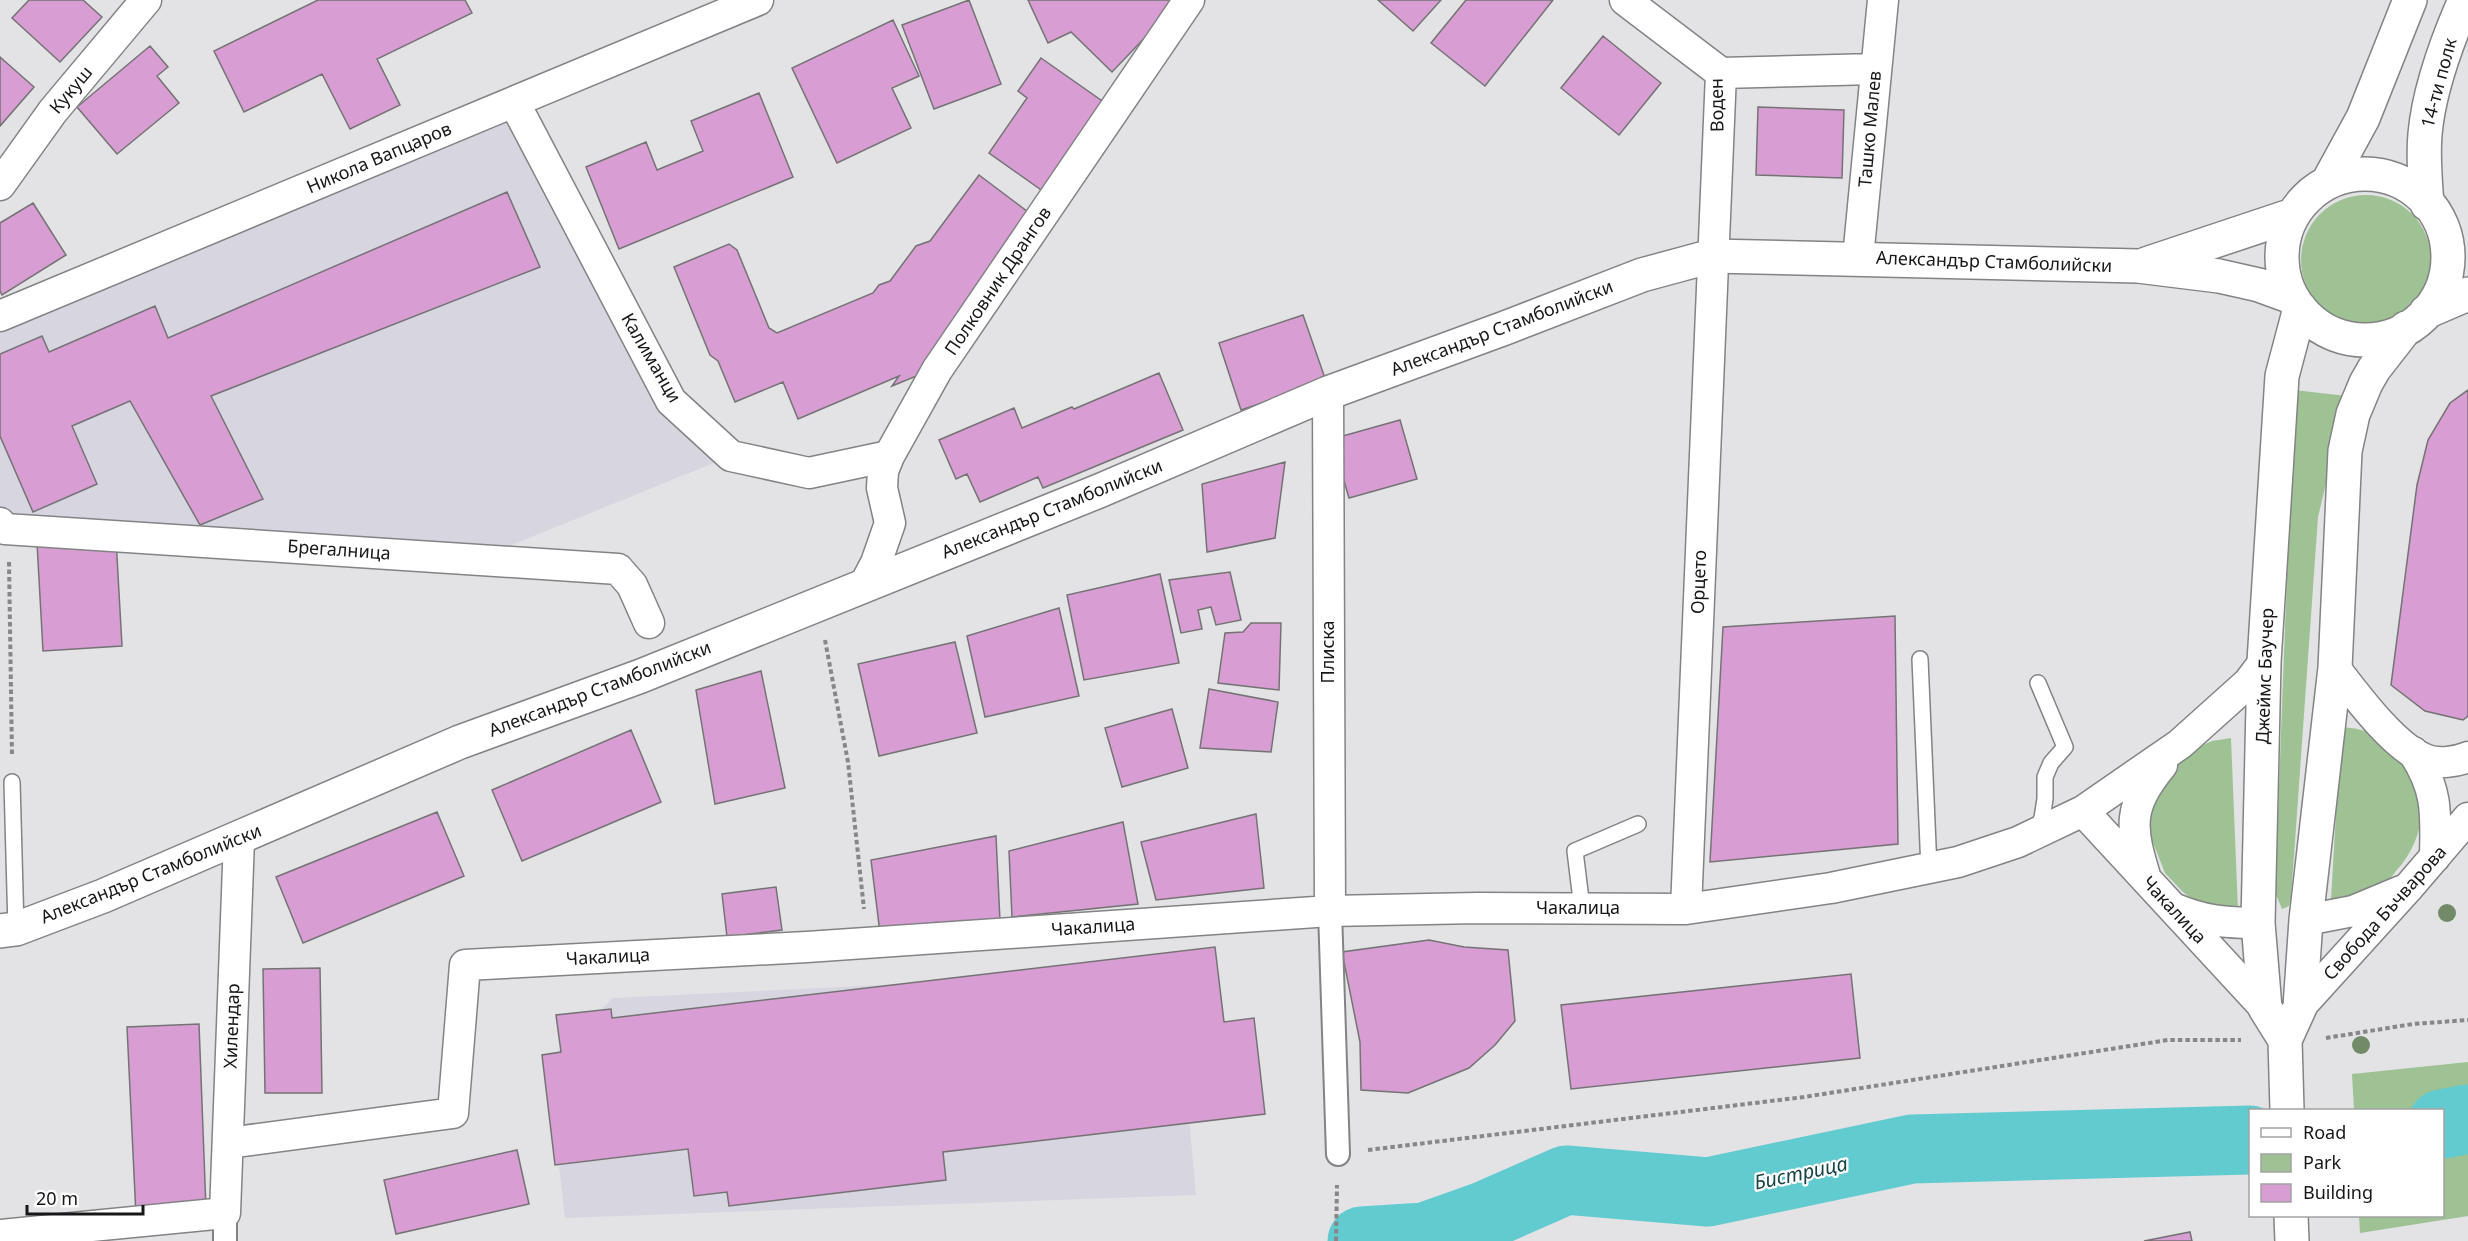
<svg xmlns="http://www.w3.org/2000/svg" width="2468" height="1241" font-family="'Noto Sans',sans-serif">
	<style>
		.built { fill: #d7d6e0 }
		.green { fill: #9ec294 }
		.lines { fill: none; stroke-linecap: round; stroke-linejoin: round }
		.river { stroke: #62cbd0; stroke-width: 69 }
		.building { fill: #d89ed3; stroke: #747374; stroke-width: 1.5 }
		.service-casing { stroke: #838385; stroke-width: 18 }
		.pedestrian-casing { stroke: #838385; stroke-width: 26 }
		.minor-casing { stroke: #838385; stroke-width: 33 }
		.tertiary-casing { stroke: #838385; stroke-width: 36 }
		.path { stroke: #878789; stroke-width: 4; stroke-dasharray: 4.5 3; stroke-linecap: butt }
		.service { stroke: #fff; stroke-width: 15 }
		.pedestrian { stroke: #fff; stroke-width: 22 }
		.minor { stroke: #fff; stroke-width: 30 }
		.tertiary { stroke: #fff; stroke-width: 33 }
		.tree { fill: #728a68 }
		.labels { text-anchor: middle; stroke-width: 4.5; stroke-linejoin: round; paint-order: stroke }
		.street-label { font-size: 18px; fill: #171718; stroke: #fff }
		.water-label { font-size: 20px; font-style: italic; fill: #154547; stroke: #fff }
	</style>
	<rect width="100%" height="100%" fill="#e3e3e6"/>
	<path class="built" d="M514,102L671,401L731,456L477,559L0,520V316Z
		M1176,971L1196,1195L565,1218L547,1061L613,998Z"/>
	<path class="green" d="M2301 260a65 65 0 1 1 130 0a65 65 0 1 1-130 0Z
		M2294,390L2347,396L2318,517L2291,898L2289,906L2282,909L2275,892Z
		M2341,727C2370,729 2377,735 2396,756C2429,792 2429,834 2396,871C2391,878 2384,886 2376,890C2363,898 2346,899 2331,900Z
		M2231,738L2238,911L2200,905L2183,892L2165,873L2150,835V811L2175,765L2187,752L2212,741Z
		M2468,1062V1216L2360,1233L2359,1216H2442V1110H2354L2352,1074Z"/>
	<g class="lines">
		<path class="river" d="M2442,1124L2468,1119
			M1362,1241L1425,1237L1484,1216L1566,1180L1708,1192L1912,1149L2250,1140"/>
	</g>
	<path class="building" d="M29,0H83L102,17L60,62L12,18Z
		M318,0H465L472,13L377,59L400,105L350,129L322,74L244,112L214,51Z
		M969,0L1001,84L934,109L902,25Z
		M1028,0H1173L1177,4L1112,72L1071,32L1048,43Z
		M1378,0H1441L1413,31Z
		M1466,0H1553L1485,86L1431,43Z
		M893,20L919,76L892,88L911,128L837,163L792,68Z
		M1603,36L1661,83L1619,135L1561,88Z
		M150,46L168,67L157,76L179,103L117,154L77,107Z
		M0,57L34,87L0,126Z
		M1041,58L1105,103L1044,192L989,153L1027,98L1018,91Z
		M759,93L793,177L619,249L586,167L646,142L657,170L703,151L691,121Z
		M1758,107L1844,110L1842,178L1756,175Z
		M979,175L1036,218L919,375L892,386L899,376L798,419L783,382L735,402L718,361L710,355L674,267L729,244L737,250L769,328L777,333L873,293L879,285L890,281L916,246L930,241Z
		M507,192L540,267L211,396L263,499L200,525L130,401L72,426L97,484L33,512L0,436V354L42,336L49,352L155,306L168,338Z
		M33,203L66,255L2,295L0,291V223Z
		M1303,315L1326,381L1241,410L1219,343Z
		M1159,373L1183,430L1043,488L1038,477L980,502L967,474L956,479L939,440L1014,408L1022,428L1072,407L1074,409Z
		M2468,390V716L2463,720L2425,711L2391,685L2417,485L2428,440L2450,403Z
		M1400,420L1417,479L1349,498L1332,439Z
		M1285,462L1275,538L1207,552L1202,484Z
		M116,539L122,646L43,651L37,543Z
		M1230,572L1241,620L1216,625L1211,607L1198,610L1202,629L1181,633L1169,580Z
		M1160,574L1179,663L1084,680L1067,595Z
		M1059,608L1079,696L985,717L967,636Z
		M1895,616L1898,844L1710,862L1723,627Z
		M1251,623H1281L1279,690L1218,683L1225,633L1243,632Z
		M955,642L977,733L879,756L858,664Z
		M761,671L785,788L715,804L696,690Z
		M1209,689L1278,702L1271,752L1200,748Z
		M1172,709L1188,768L1122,787L1105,728Z
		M631,730L661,802L522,861L492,790Z
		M437,812L464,876L303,943L276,877Z
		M1256,814L1264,888L1156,900L1141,842Z
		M1123,822L1138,904L1012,917L1009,851Z
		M996,836L1000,921L880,933L871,860Z
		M776,887L782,930L727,937L722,894Z
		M1429,940L1464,947L1508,950L1515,1021L1495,1045L1469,1068L1408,1093L1361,1090L1360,1042L1342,952Z
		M1215,947L1224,1022L1254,1018L1265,1114L943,1152L946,1180L729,1206L727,1192L694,1196L688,1149L555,1165L542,1055L561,1052L556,1015L611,1009L612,1018Z
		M320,968L322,1093H265L263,969Z
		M1851,974L1860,1058L1571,1089L1561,1005Z
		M199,1024L206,1209L136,1216L127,1027Z
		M517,1150L529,1204L396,1234L384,1180Z
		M2190,1232L2192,1241H2144Z"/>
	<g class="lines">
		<g class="service-casing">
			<path id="service" d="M1920,659L1929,869
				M12,782L16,929
				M2036,831L2042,818L2045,799V777L2051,763L2065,747L2038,683
				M1582,908L1575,851L1638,824"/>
		</g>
		<g class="pedestrian-casing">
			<path id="pedestrian" d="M1330,911L1338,1154
				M225,1213V1241"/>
		</g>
		<g class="minor-casing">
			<path id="minor" d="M1625,0L1721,73
				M1721,73L1875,69
				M514,102L671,401L731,456L809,473L889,456
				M0,185L53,111L146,0
				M1858,258L1883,0
				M0,316L758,0
				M1328,393L1330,911
				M0,523L5,529L618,569L632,585L649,623
				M865,584L876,563L890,523L882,488L883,471L889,456L937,370L1189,0
				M2335,668C2355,694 2395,749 2427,760C2439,764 2456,762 2468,757
				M2413,752C2438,790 2436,813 2435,857
				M2083,811L2265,1008
				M2146,879C2130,827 2127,808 2162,765
				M2173,908C2204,921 2225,923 2258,923
				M1686,909L1721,73
				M2306,920L2353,911L2401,891
				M2300,1007L2408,888L2468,818
				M228,1143L453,1113L465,965L807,947L1330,911L1477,908L1686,909L1831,888L1958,862L2018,842L2083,811L2180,744L2248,683L2264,662
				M0,1235L225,1213L239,839"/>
		</g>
		<g class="tertiary-casing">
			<path id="tertiary" d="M2282 257a83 83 0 1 1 166 0a83 83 0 1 1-166 0Z
				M2328,182L2363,118L2410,0
				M2427,204C2425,180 2423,157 2425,134C2429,89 2447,41 2465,0
				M2146,264L2293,215
				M2426,312L2468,294
				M0,931L16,929L103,896L460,742L641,676L1099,491L1328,393L1505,328L1642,275L1712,256L2138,266L2219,276L2259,285L2292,297
				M2285,1040L2265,1008L2258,923L2264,662L2282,376L2300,308
				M2287,1110L2285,1040L2300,1007L2306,920L2335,668L2345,451L2353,414L2366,383L2374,369L2406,328
				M2291,1216L2292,1241"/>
		</g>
		<path class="path" d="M9,562L12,756
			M825,640L848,762L864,909
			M2326,1038L2413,1024L2468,1020
			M1368,1150L1804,1097L2168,1040H2241
			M1336,1241L1337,1185"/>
		<use href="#service" class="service"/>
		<use href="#pedestrian" class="pedestrian"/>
		<use href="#minor" class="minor"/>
		<use href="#tertiary" class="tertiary"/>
	</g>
	<g class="tree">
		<circle cx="2447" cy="913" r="9"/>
		<circle cx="2361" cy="1045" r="9"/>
	</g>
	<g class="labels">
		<g class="street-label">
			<text transform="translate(2439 83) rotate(-75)" y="6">14-ти полк</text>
			<text transform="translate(71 90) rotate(-50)" y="6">Кукуш</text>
			<text transform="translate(1717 105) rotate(-91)" y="6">Воден</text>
			<text transform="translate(1870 129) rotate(-85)" y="6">Ташко Малев</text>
			<text transform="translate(379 158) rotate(-23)" y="6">Никола Вапцаров</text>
			<text transform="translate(1994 262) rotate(2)" y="6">Александър Стамболийски</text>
			<text transform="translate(998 281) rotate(-56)" y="6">Полковник Дрангов</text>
			<text transform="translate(1502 328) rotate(-21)" y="6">Александър Стамболийски</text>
			<text transform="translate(651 358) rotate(60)" y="6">Калиманци</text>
			<text transform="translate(1052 509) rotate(-22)" y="6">Александър Стамболийски</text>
			<text transform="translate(339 550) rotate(4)" y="6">Брегалница</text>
			<text transform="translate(1699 582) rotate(-88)" y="6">Орцето</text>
			<text transform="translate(1328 652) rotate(-90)" y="6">Плиска</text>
			<text transform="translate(2265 676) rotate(-88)" y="6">Джеймс Баучер</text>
			<text transform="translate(600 689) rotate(-21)" y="6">Александър Стамболийски</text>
			<text transform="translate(151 874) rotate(-22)" y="6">Александър Стамболийски</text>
			<text x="1578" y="914">Чакалица</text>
			<text transform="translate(2174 910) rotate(47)" y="6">Чакалица</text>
			<text transform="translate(2385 913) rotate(-48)" y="6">Свобода Бъчварова</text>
			<text transform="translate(1093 927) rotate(-4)" y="6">Чакалица</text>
			<text transform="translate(608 957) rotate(-3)" y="6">Чакалица</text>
			<text transform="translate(232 1026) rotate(-88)" y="6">Хилендар</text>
		</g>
		<g class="water-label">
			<text transform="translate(1801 1173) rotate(-12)" y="7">Бистрица</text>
		</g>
	</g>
	<rect x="2249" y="1109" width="195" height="108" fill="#ffffff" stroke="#a2a2a3" stroke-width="1.5"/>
	<rect x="2261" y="1128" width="30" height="9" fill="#ffffff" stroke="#a2a2a3" stroke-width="1.5"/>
	<text x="2303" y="1139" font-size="18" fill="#171718">Road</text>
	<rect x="2261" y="1154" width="30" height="18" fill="#9ec294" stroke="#a2a2a3" stroke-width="1.5"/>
	<text x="2303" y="1169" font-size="18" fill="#171718">Park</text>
	<rect x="2261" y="1184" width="30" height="18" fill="#d89ed3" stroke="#a2a2a3" stroke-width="1.5"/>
	<text x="2303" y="1199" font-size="18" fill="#171718">Building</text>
	<path d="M27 1205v9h116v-9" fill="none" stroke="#171718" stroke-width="3"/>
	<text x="36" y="1205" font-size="18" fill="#171718" stroke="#ffffff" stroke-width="4.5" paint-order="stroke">20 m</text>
</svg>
